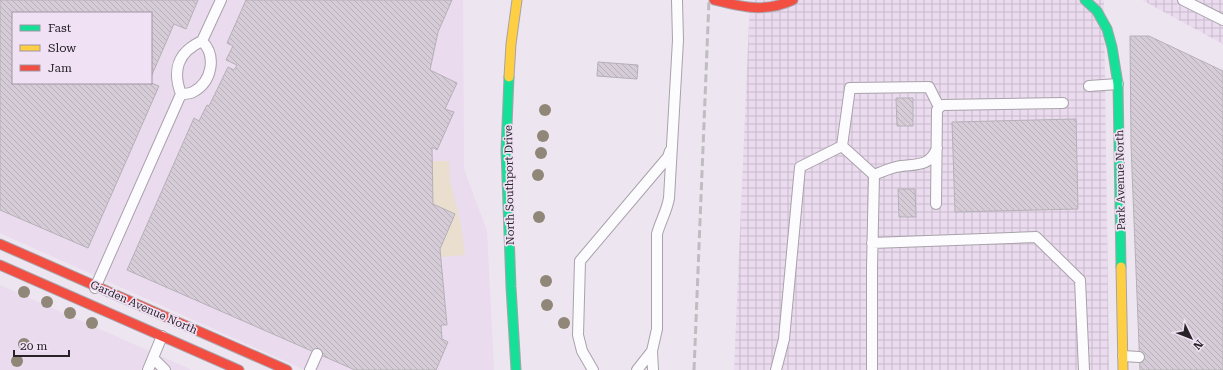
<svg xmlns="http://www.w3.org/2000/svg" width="1223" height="370" font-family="'Roboto Serif',serif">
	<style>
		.built { fill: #eadbee; fill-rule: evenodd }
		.industrial { fill: url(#industrial-grid) }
		.green { fill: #eadfce }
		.building { fill: url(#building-back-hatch); stroke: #b5b0b7 }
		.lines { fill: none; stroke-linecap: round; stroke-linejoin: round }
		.lane-casing { stroke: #a8a2aa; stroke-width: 12 }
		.fast-casing { stroke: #a8a2aa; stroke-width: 11 }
		.slow-casing { stroke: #a8a2aa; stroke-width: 11 }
		.jam-casing { stroke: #a8a2aa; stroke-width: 11 }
		.lane { stroke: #fcfbfd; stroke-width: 10 }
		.fast { stroke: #16e098; stroke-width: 9 }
		.slow { stroke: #ffcf43; stroke-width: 9 }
		.jam { stroke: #f24e42; stroke-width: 9 }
		.rail { stroke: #bfbdc0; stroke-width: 3; stroke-dasharray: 8 4; stroke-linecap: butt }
		.tree { fill: #918778 }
		.labels { text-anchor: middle; stroke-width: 3.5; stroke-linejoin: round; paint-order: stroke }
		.street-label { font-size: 11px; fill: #282329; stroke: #f0e1f4 }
	</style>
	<defs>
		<pattern id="industrial-grid" width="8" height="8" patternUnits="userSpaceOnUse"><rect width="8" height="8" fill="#eadbee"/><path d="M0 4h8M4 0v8" fill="none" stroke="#c9bccc"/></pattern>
		<pattern id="building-back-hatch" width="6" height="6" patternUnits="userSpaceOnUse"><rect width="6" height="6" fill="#d5ccd7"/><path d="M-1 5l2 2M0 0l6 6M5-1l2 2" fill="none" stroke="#b7afb9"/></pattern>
	</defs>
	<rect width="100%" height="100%" fill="#ede5f0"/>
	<path class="built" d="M0,0H463L464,169L487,231L494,370H305L0,233ZM13,13H151V83H13Z
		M0,285L192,370H0Z"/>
	<path class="industrial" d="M750,0H1104L1109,370H734Z
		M1142,0H1223V44Z"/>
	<path class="green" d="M432,161H449L450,180L461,225L465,255L442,257L440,249L455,214L433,204Z"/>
	<path class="building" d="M0,0H198L186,29L174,24L151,77V13H13V83H151L159,86L88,248L0,210Z
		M246,0H452L438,32L430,70L457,83L445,109L454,112L437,150L432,147L433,204L455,214L440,249L447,325H441L442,339L448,342L436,370H355L127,270L194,118L199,121L207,105L209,106L228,67L234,70L237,65L226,60L233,46L227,43Z
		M1130,36H1149L1223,71V370H1140L1131,145Z
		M598,62L638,65L637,79L597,76Z
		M896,98H913V126H897Z
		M1076,119L1078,209L955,212L952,122Z
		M898,189H915L916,217H899Z"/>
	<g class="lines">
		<g class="lane-casing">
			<path id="lane" d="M1183,0L1223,20
				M202,41C217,56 212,82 193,92C189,94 185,94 181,94C172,70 178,52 202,41L221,0
				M1089,86L1118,84
				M874,175C881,172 888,169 896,167C913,163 929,169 937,148
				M936,204L937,110L942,105L1063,103
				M872,243L1036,237L1080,280L1084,370
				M95,288L181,94
				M652,351L653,370
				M1123,356L1139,357
				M153,358L165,370
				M148,370L162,336
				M310,370L317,354
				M593,370L582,351L578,335L580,261L668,157L670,151
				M637,370L652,351L657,329V234C660,222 667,211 669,198L678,40L677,0
				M776,370L784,339L800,167L842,146
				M872,370V268L874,175L842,146L850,88L929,87L939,107"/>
		</g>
		<g class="fast-casing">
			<path id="fast" d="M1085,0L1097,11L1107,29L1112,47L1118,84L1121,267
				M509,77L506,150L511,287L516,370"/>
		</g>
		<g class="slow-casing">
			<path id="slow" d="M509,77L511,44L517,0
				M1121,267L1123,370"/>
		</g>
		<g class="jam-casing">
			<path id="jam" d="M714,0C742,7 765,13 793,0
				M0,244L287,370
				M0,265L239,370"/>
		</g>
		<use href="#lane" class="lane"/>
		<use href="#fast" class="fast"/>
		<use href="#slow" class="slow"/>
		<use href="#jam" class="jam"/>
		<path class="rail" d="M694,370L709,0"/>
	</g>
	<g class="tree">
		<circle cx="545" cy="110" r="6"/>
		<circle cx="543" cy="136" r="6"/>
		<circle cx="541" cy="153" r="6"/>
		<circle cx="538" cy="175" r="6"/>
		<circle cx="539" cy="217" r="6"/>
		<circle cx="546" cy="281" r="6"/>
		<circle cx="24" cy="292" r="6"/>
		<circle cx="47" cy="302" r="6"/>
		<circle cx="547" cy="305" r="6"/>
		<circle cx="70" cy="313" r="6"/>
		<circle cx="92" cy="323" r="6"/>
		<circle cx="564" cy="323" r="6"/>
		<circle cx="24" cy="344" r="6"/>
		<circle cx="17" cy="361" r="6"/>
	</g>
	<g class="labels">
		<g class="street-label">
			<text transform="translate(1120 180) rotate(-91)" y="4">Park Avenue North</text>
			<text transform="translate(509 185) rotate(-91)" y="4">North Southport Drive</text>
			<text transform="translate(144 307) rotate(24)" y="4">Garden Avenue North</text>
		</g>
	</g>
	<rect x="12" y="12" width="140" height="72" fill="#f0e1f4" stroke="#a095a3"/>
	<rect x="20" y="25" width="20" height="6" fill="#16e098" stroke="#a095a3"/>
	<text x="48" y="32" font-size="12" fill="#282329">Fast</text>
	<rect x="20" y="45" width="20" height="6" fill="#ffcf43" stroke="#a095a3"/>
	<text x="48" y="52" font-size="12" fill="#282329">Slow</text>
	<rect x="20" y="65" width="20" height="6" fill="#f24e42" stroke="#a095a3"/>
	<text x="48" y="72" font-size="12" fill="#282329">Jam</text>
	<g transform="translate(1191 338) rotate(133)" stroke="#f0e1f4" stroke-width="3" paint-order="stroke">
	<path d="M0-3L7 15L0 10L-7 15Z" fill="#282329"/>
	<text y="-6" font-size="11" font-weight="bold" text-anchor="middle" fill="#282329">N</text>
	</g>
	<path d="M14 350v6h55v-6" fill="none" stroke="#282329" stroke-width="2"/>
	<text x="20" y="350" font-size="12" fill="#282329" stroke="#f0e1f4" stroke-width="3" paint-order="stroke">20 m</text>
</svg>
